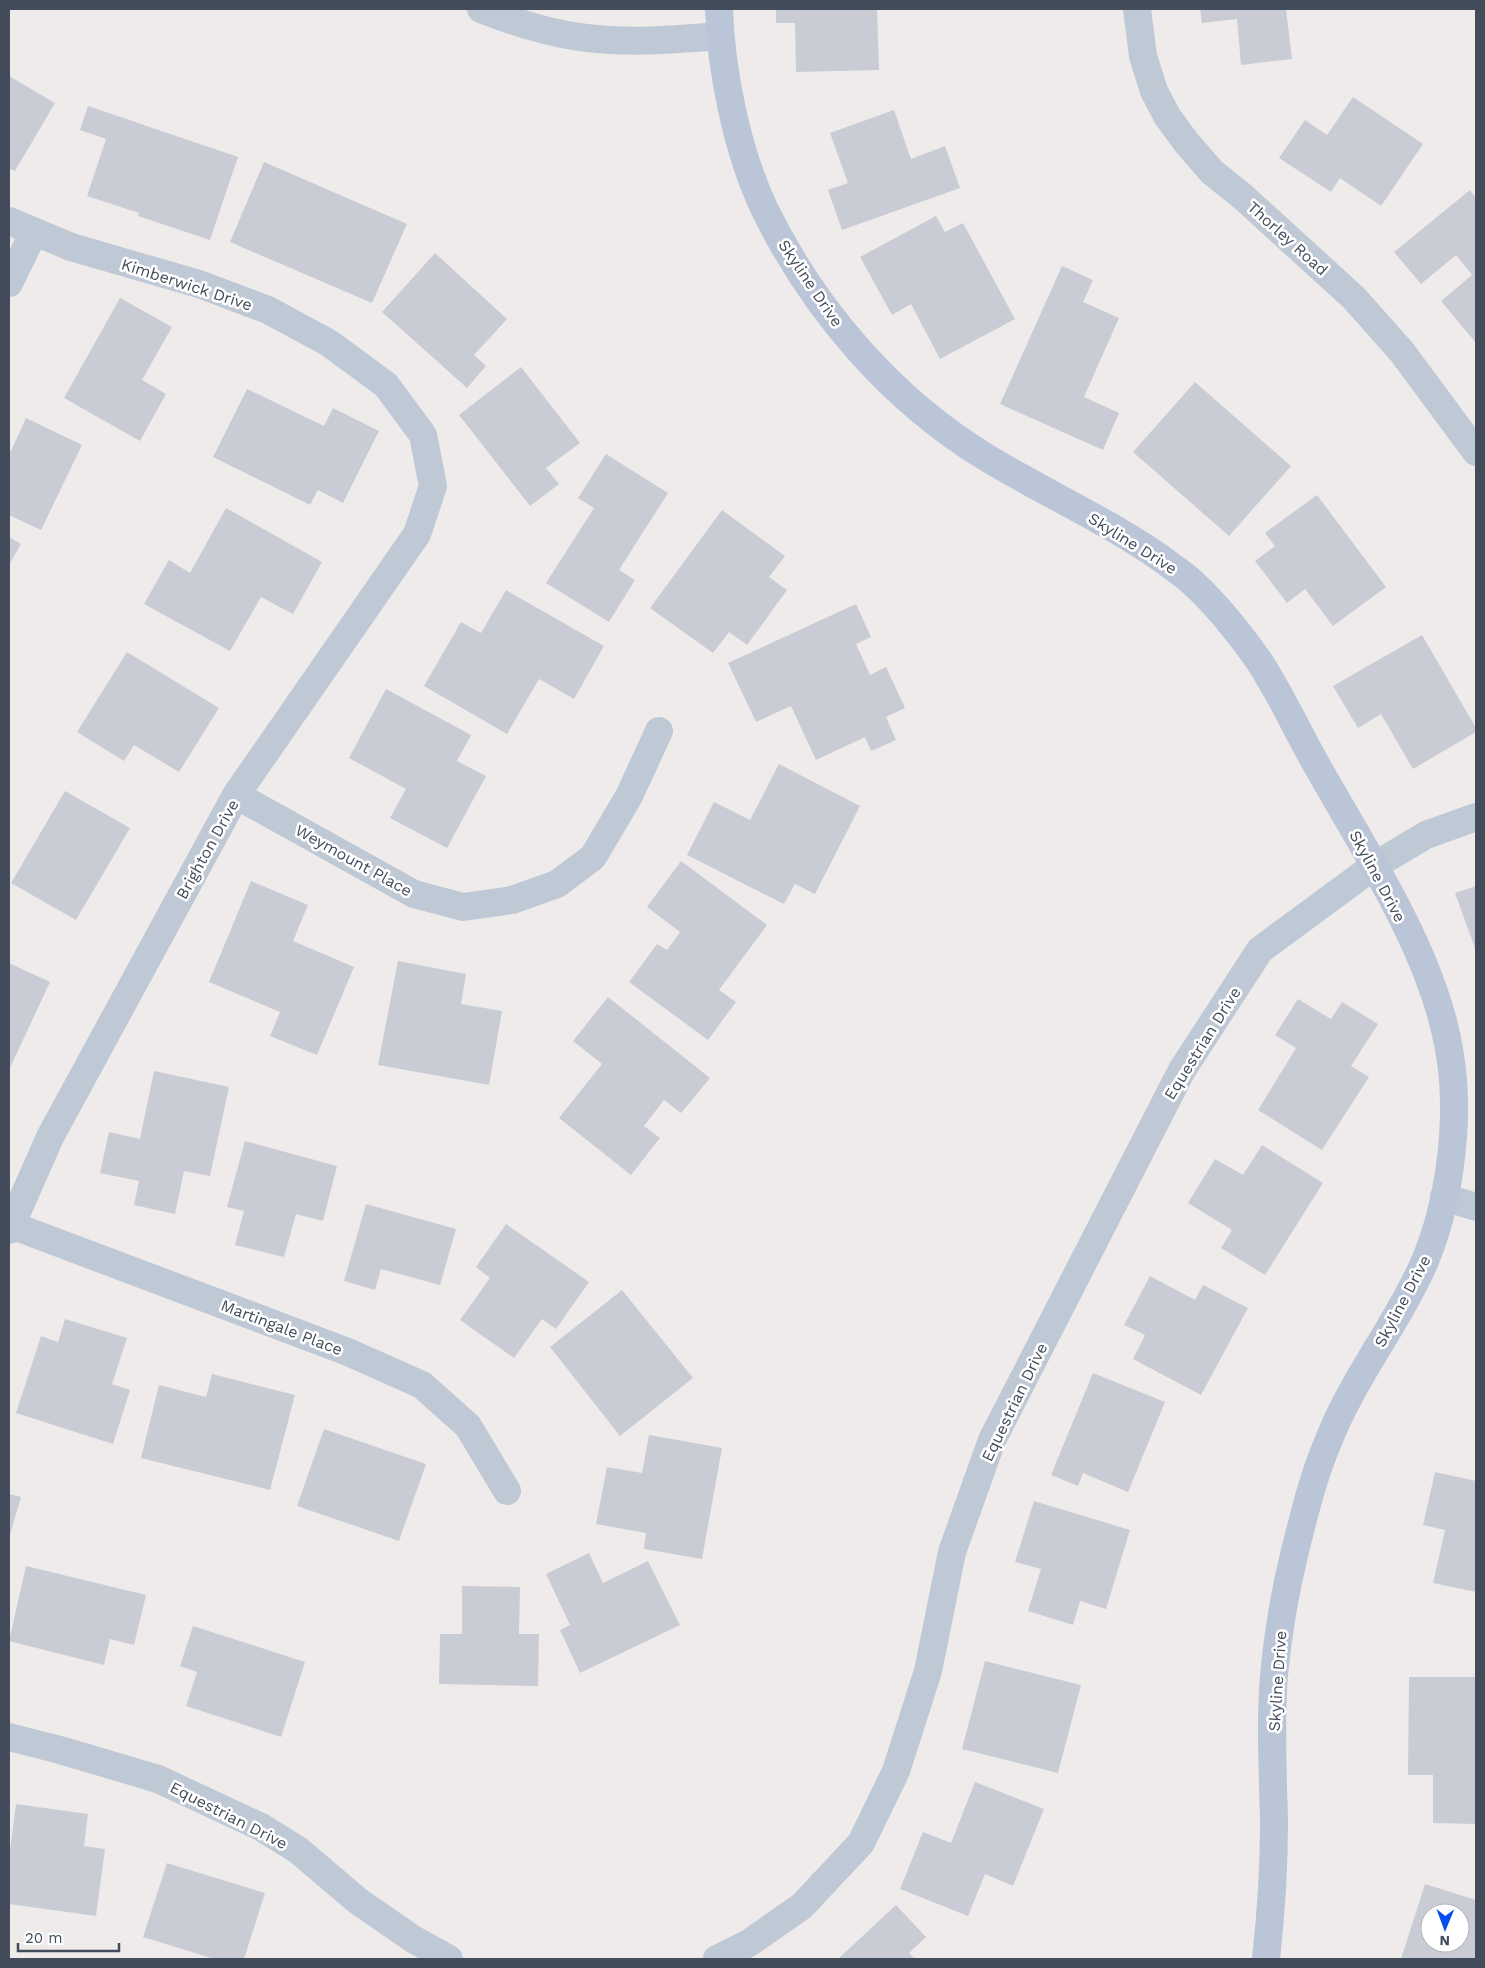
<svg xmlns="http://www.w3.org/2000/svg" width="1485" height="1968" font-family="'Work Sans',sans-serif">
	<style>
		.building { fill: #c9ccd4; fill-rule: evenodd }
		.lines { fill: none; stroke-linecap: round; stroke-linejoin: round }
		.street { stroke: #bfc9d5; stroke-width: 28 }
		.secondary { stroke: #bbc5d8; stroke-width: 28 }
		.labels { text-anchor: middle; stroke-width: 5; stroke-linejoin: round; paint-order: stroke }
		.street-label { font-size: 16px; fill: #424c5b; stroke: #fff }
	</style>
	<rect width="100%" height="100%" fill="#efebeb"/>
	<path class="building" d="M776,9H877L879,70L796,72L795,23H776Z
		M1200,9H1286L1292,59L1241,65L1237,19L1202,23Z
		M9,76L55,103L15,171L9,168Z
		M1353,97L1423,144L1381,206L1340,178L1331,192L1279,158L1305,120L1327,135Z
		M88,106L238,157L210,240L138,216L139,213L87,196L106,139L80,130Z
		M894,110L911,159L945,146L960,188L842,230L828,190L848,183L830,133Z
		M264,162L407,224L372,303L230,242Z
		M1470,190L1476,198V343L1441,301L1472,275L1456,255L1421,284L1394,252Z
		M936,216L945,232L963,223L1015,319L940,359L911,304L892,315L860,257Z
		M435,253L507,319L474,355L486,366L467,388L382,312Z
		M1062,266L1093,280L1083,302L1119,318L1084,397L1119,413L1103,450L1000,404Z
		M120,298L172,327L142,380L166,394L140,441L64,398Z
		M521,367L580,443L546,468L559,484L530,506L459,415Z
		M1195,382L1291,466L1229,536L1133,452Z
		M247,389L324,426L333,408L379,431L343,503L318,490L310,505L213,457Z
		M26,418L82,445L41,530L9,515V450L11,451Z
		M606,454L668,493L619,570L635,580L609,622L546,583L594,508L578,498Z
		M1317,495L1386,587L1333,626L1305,589L1287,603L1255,561L1275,546L1265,533Z
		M226,508L322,562L293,614L261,597L230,651L144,604L169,560L190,573Z
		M722,510L785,556L769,577L787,590L747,645L729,632L713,653L650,608Z
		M9,537L21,544L9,565Z
		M506,590L604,646L574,699L539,679L507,734L424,686L461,622L481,633Z
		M856,604L871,637L856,644L870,675L886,667L905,708L886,717L896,740L871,751L865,737L816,760L791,706L756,722L728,663Z
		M1422,635L1476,728V732L1413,769L1381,714L1358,728L1333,686Z
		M127,652L219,708L179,772L134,745L124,761L77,732Z
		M386,689L471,735L457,761L486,776L447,848L390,818L406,789L349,758Z
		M779,764L860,806L815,894L795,884L784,904L687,855L714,802L750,820Z
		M65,791L130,828L76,920L11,883Z
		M681,861L767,925L719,990L736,1002L708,1040L629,982L657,944L667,950L680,932L647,907Z
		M251,881L308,905L293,941L354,967L317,1055L270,1036L280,1012L209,982Z
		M1476,886V951L1455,893Z
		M398,961L466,974L461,1004L502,1011L489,1085L378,1065Z
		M9,963L50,982L9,1070Z
		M608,997L710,1078L681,1113L664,1100L644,1126L660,1138L631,1175L559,1118L602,1064L573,1041Z
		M1298,999L1331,1019L1342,1002L1378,1024L1351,1066L1369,1077L1322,1150L1258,1110L1296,1048L1275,1035Z
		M154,1071L229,1087L210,1176L184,1171L175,1214L134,1205L139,1181L100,1173L109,1132L140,1139Z
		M245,1141L337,1166L323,1221L296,1214L284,1257L235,1245L244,1211L227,1207Z
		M1262,1145L1323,1183L1265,1275L1221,1248L1232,1230L1188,1203L1215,1159L1243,1175Z
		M366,1204L456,1229L440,1285L381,1269L375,1290L344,1281Z
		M506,1224L589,1282L556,1329L542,1319L514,1358L460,1320L490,1278L476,1267Z
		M1150,1276L1195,1300L1203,1285L1248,1308L1201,1395L1133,1359L1145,1335L1124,1325Z
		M622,1290L693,1378L620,1436L550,1347Z
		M65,1319L127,1338L112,1384L130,1390L113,1444L16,1413L41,1336L58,1342Z
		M1093,1373L1165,1402L1128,1492L1083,1473L1078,1486L1051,1475Z
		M212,1374L295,1395L270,1490L141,1458L159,1385L206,1397Z
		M324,1429L426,1464L399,1541L297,1506Z
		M649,1435L722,1448L702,1559L644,1549L646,1533L596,1524L607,1467L642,1473Z
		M1435,1472L1476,1481V1592L1433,1583L1445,1530L1423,1525Z
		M9,1494L21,1497L9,1538Z
		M1034,1501L1130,1530L1106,1609L1080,1601L1073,1625L1028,1611L1041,1569L1015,1562Z
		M589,1553L603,1583L648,1561L680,1625L580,1673L560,1630L570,1625L546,1574Z
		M26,1566L146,1595L134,1645L110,1639L104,1665L9,1641Z
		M462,1586L520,1587L519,1634H539L538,1686L439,1684L440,1634H462Z
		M193,1626L305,1662L281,1737L186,1706L197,1672L180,1666Z
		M985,1661L1081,1685L1058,1773L962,1749Z
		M1409,1677H1476V1824L1433,1823V1775H1408Z
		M975,1782L1044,1809L1013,1886L985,1874L968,1916L900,1889L923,1832L951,1843Z
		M16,1804L88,1814L84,1846L105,1849L96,1916L9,1904V1858Z
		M167,1863L265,1893L244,1959H214L143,1937Z
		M1425,1884L1476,1900V1959H1401ZM1430,1913H1460V1943H1430Z
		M896,1905L926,1937L909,1953L915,1959H838Z"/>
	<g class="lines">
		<path class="street" d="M481,9C516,23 559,36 597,39C637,43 679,39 720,36
			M1137,9L1143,56L1154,91L1167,116L1186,142L1212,172L1242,196L1354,298L1402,352L1476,452
			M9,221L71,247L199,284L268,310L329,343L386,385L423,435L433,486L417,534L236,795L50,1137L9,1230
			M9,283L34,232
			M236,795L414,894L463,907L512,900L557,884L593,857L629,796L659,731
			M1444,1197L1476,1207
			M11,1225L348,1352L422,1385L468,1426L507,1491
			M9,1737L60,1750L158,1779L261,1827L298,1850L358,1901L413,1939L449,1959
			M717,1959L749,1943L802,1906L861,1843L896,1771L928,1671L952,1552L992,1440L1182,1070L1260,950L1374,866L1426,835L1476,817"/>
		<path class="secondary" d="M719,9C721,71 737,151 764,208C813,309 892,401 989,459C1047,494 1110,522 1166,562C1175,569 1185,575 1193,583C1218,606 1240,634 1259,661C1282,696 1299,735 1320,771C1367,854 1433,954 1449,1049C1462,1121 1449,1217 1415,1282C1388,1336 1350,1385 1328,1442C1313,1477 1304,1515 1295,1551C1285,1591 1278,1633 1274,1675C1270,1724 1273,1774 1274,1823C1274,1869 1271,1914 1266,1959"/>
	</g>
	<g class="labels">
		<g class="street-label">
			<text transform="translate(1288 238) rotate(42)" y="6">Thorley Road</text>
			<text transform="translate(811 283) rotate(56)" y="6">Skyline Drive</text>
			<text transform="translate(187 284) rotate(18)" y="6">Kimberwick Drive</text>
			<text transform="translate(1133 543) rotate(32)" y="6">Skyline Drive</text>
			<text transform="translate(207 849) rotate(-61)" y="6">Brighton Drive</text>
			<text transform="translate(354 860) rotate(29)" y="6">Weymount Place</text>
			<text transform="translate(1378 876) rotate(62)" y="6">Skyline Drive</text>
			<text transform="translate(1202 1043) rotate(-58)" y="6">Equestrian Drive</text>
			<text transform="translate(1402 1301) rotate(-62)" y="6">Skyline Drive</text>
			<text transform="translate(282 1327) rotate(21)" y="6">Martingale Place</text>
			<text transform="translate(1014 1402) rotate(-64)" y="6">Equestrian Drive</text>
			<text transform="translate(1277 1681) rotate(-86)" y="6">Skyline Drive</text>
			<text transform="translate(229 1815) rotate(27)" y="6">Equestrian Drive</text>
		</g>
	</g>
	<rect width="1485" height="1968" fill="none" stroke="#424c5b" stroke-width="20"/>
	<g transform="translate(1445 1928) rotate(181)"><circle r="24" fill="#ffffff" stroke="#b3b7bd"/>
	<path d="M0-4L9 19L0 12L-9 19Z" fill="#034ef1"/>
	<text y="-8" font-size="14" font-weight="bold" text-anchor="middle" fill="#424c5b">N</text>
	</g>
	<path d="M18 1943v8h101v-8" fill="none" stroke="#424c5b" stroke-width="2.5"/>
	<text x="25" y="1943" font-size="15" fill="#424c5b" stroke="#ffffff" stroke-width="4" paint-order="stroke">20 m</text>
</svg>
